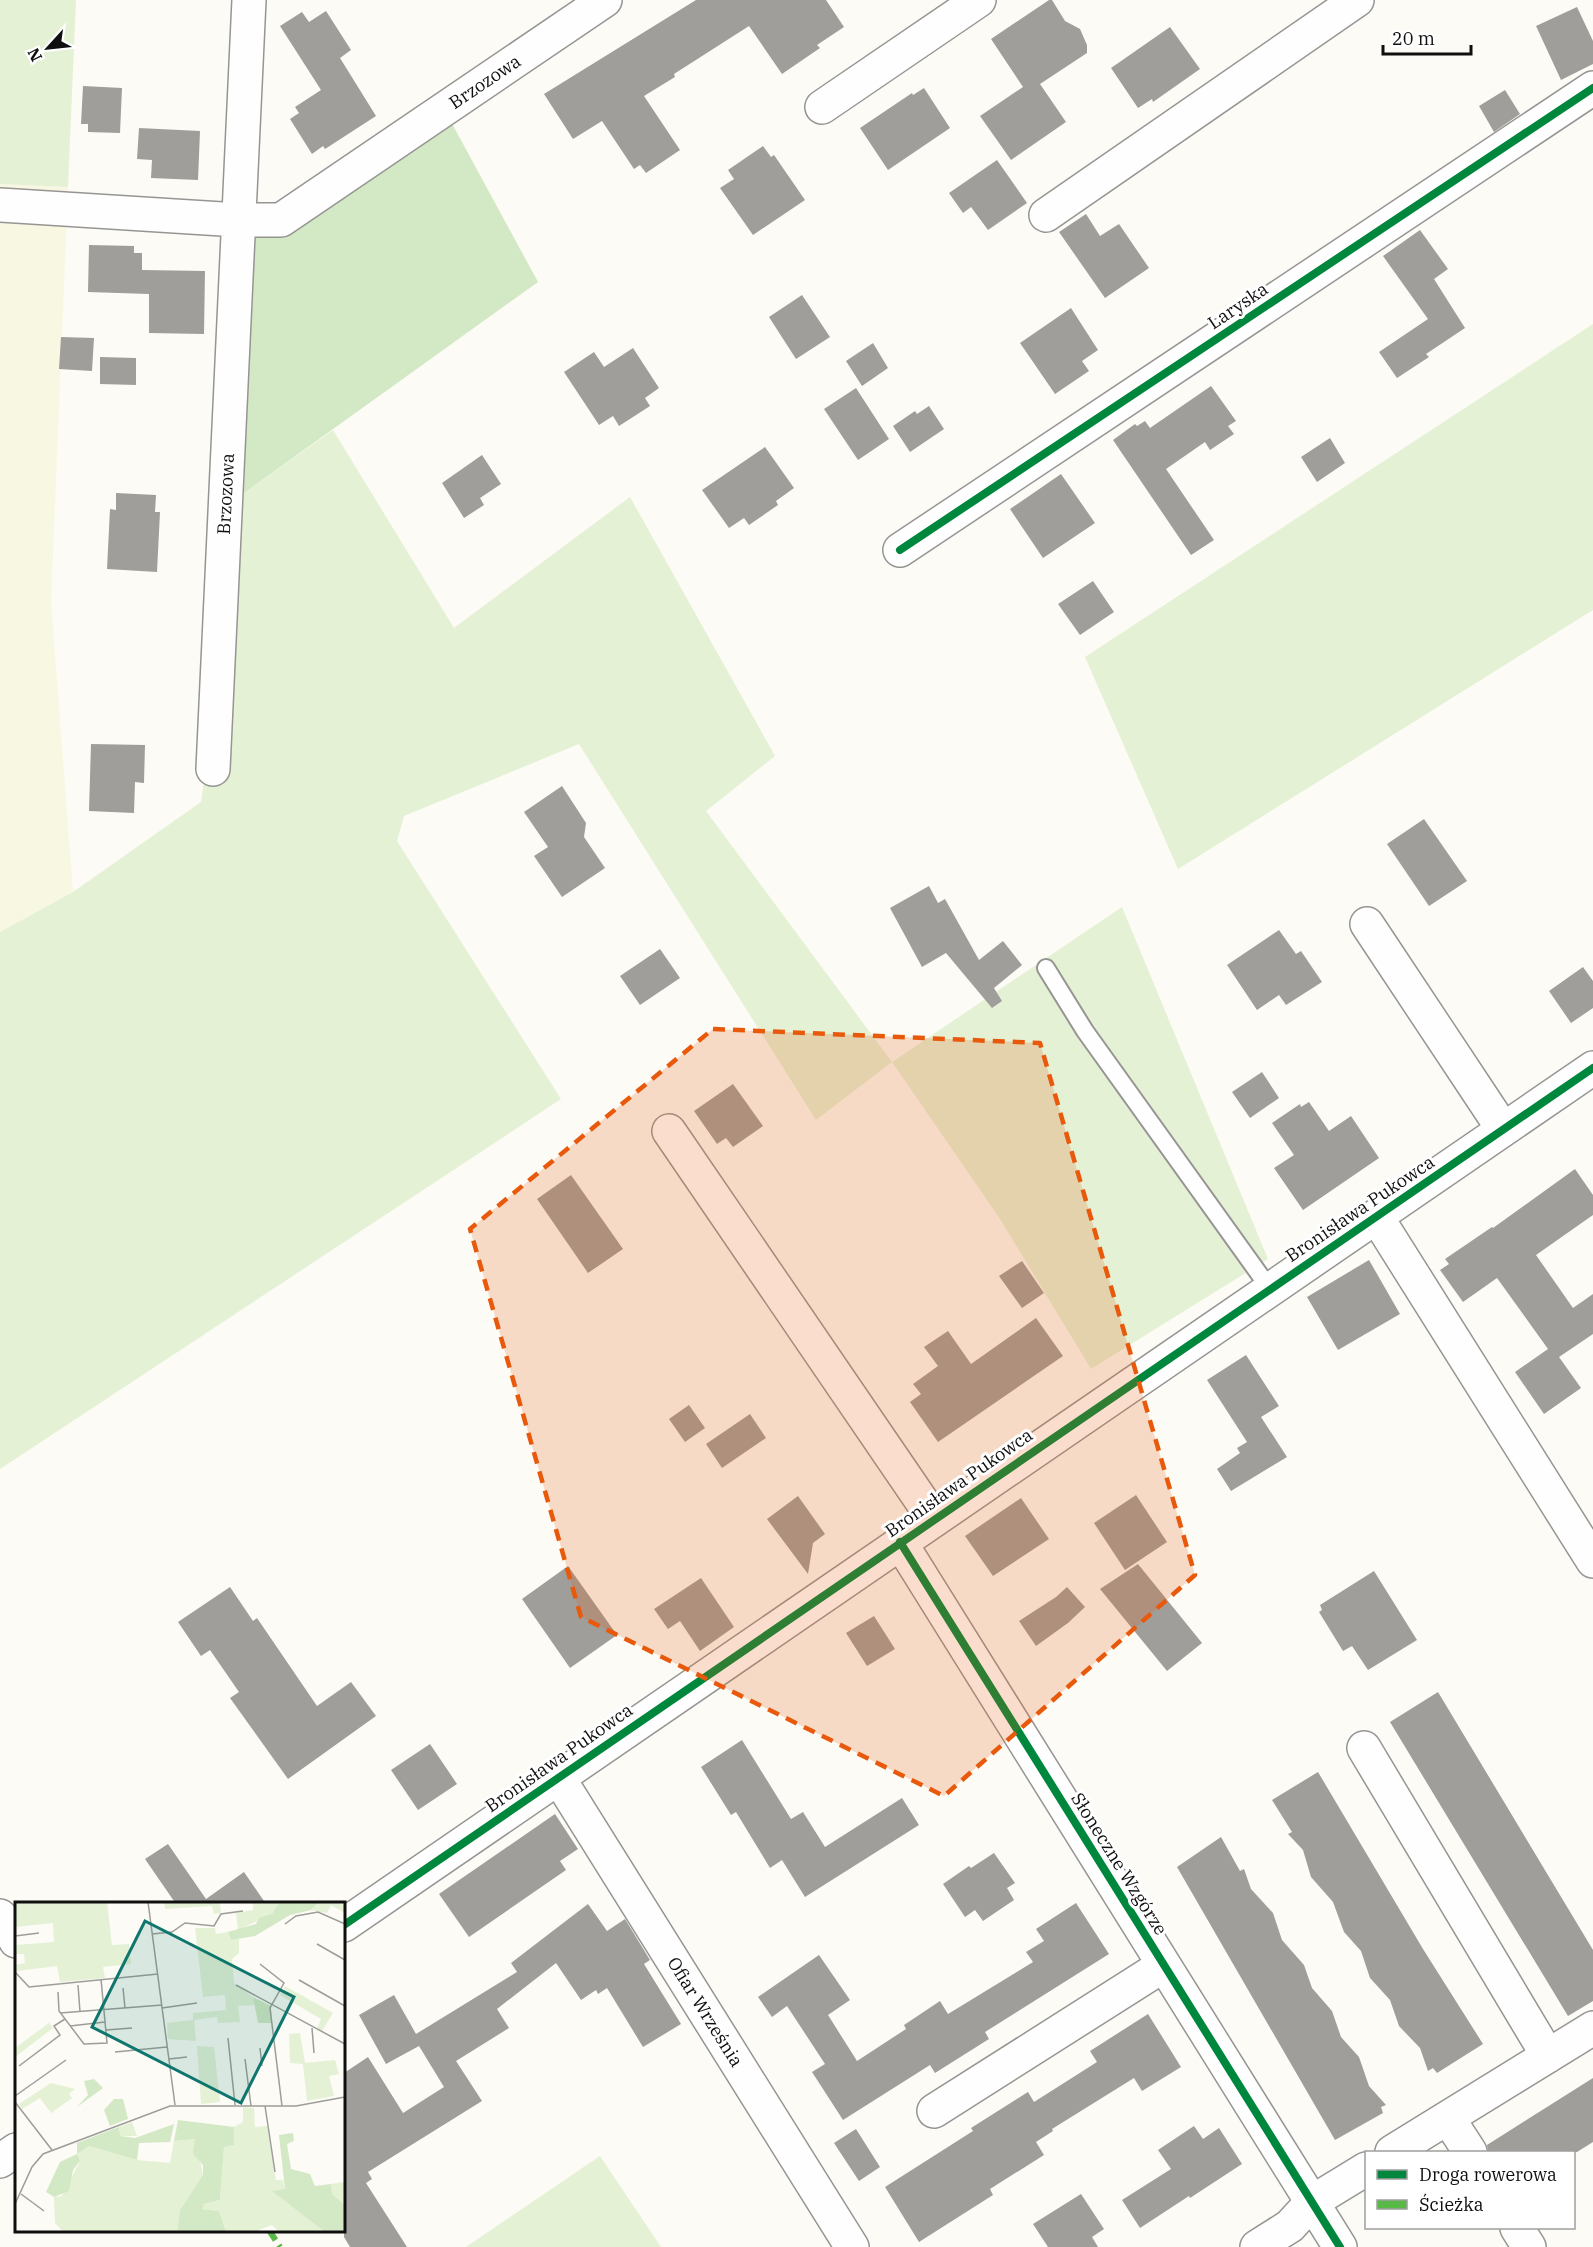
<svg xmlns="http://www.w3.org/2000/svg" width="1593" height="2247" font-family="'IBM Plex Serif',serif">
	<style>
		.farmland { fill: #f8f7e2 }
		.green { fill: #e4f1d5 }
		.forest { fill: #d3e8c4 }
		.building { fill: #a09e9a }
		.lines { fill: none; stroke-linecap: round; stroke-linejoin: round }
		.service-casing { stroke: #969593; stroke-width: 20 }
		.minor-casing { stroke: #969593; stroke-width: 36 }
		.tertiary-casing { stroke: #969593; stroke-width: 36 }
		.service { stroke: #fffefe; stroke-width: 16 }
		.minor { stroke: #fffefe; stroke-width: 33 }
		.tertiary { stroke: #fffefe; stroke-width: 33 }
		.quiet { stroke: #58b947; stroke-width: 6; stroke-dasharray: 12 6; stroke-linecap: butt }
		.cycleway-casing { stroke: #fff; stroke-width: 11 }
		.cycleway { stroke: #00873e; stroke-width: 8 }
		.marked { fill: #e8590c; fill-opacity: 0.2; stroke: #e8590c; stroke-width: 4.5; stroke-dasharray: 12 8; stroke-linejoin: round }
		.labels { text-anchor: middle; stroke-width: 6; stroke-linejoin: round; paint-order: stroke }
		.street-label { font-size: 18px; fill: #0f0f0f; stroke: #fff }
		.inset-road { fill: none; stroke: #9d9d99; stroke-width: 1.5 }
		.view { fill: #0f766e; fill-opacity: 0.15; stroke: #0f766e; stroke-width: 3 }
		.inset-edge { fill: none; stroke: #0f0f0f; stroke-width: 3 }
	</style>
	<rect width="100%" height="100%" fill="#fcfbf5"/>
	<path class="farmland" d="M0,184L68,187L51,602L73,892L0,932Z"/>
	<path class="green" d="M0,0H76L68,187L0,184Z
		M1593,324V610L1178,869L1085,657Z
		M333,430L454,628L630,497L775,756L706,811L892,1062L1122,907L1268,1259L1091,1369L1000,1219L892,1062L816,1120L579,744L404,816L397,841L561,1099L0,1469V932L73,892L201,802L244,493Z
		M600,2156L661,2247H466Z"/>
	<path class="forest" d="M443,107L538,282L244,493L250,229Z"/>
	<path class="building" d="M696,0H826L844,27L817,45L820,48L782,74L749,26L674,74L675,77L644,96L680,150L646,173L640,165L634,169L602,121L573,139L544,94Z
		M1049,0H1052L1065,21L1080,29L1087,45V53L1040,84L1066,122L1011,160L980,116L1023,87L991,39Z
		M1577,7L1593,41V64L1561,80L1536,26Z
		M326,11L351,50L340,58L376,116L325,149L323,146L312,154L290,119L299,113L295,107L321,90L280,26L302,12L309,22Z
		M1170,27L1200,69L1153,102L1152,99L1138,108L1111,68Z
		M83,86L122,88L120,133L88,132V124H81Z
		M924,88L950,128L888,170L860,128L912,93L913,95Z
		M1505,90L1520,114L1494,132L1479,106Z
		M139,128L200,131L198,180L151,178L152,160L137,159Z
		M763,146L771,157L774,155L805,200L753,235L720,188L734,179L728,170Z
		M997,160L1027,203L988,230L971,207L963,213L949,193Z
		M1086,214L1100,236L1119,224L1149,268L1105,298L1059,232Z
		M1420,230L1448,269L1434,279L1465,328L1426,354L1429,357L1397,378L1379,352L1428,319L1383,256Z
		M89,245L134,246V253H142V270L205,271L204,334L149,333V294L88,292Z
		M802,295L830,337L796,359L769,317Z
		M1071,308L1098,350L1082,361L1089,371L1055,394L1020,343Z
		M61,337L94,338L92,371L59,369Z
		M873,343L888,368L862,386L846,361Z
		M633,348L659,388L645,398L650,406L619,426L613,416L599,425L564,372L594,352L604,367Z
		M100,357L136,358V385L100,384Z
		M1211,386L1236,421L1228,426L1234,434L1210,450L1205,442L1166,469L1214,540L1191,555L1113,440L1135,424L1137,426L1145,421L1150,428Z
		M856,388L889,439L858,460L824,409Z
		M929,406L944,429L910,452L893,426L915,411L917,414Z
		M1330,438L1345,463L1317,482L1301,457Z
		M765,447L794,488L776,501L778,505L749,525L744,518L729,528L702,490Z
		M482,455L501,484L480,498L484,505L464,518L442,483Z
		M1061,474L1095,523L1043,558L1010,509Z
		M116,493L156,495L155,512H160L157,572L107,569L110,509L116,510Z
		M1093,581L1114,612L1080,635L1058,604Z
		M91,744L145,745L144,783L135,782L134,813L89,811Z
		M562,786L586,823L584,837L605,868L562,897L534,856L548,847L524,812Z
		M1424,819L1467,881L1429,906L1387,844Z
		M929,886L938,903L945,899L979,960L1003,941L1022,965L994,988L1002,1001L992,1008L946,953L922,967L890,908Z
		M1279,930L1296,954L1301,951L1322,982L1286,1005L1279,995L1257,1010L1227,965Z
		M660,949L680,978L640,1005L620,976Z
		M1583,967L1593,981V1008L1571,1023L1549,991Z
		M1262,1072L1279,1098L1250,1118L1232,1092Z
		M733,1084L763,1126L733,1147L726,1138L717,1144L694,1111Z
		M1309,1102L1329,1131L1351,1116L1379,1158L1303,1210L1274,1168L1294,1155L1272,1123L1300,1104L1301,1107Z
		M1575,1169L1593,1195V1215L1536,1255L1573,1308L1593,1294V1334L1559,1357L1581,1388L1544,1414L1515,1372L1548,1349L1497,1278L1463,1302L1440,1270L1449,1264L1445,1259L1492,1227L1493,1228Z
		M571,1175L623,1249L588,1273L537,1199Z
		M1369,1260L1400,1314L1338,1350L1307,1297Z
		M1022,1261L1044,1293L1022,1308L999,1276Z
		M1036,1318L1063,1356L938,1442L910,1402L921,1394L913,1384L938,1366L924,1347L948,1331L971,1364Z
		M1246,1355L1279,1406L1261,1417L1287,1457L1231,1491L1217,1469L1240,1453L1237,1448L1247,1442L1207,1380Z
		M689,1405L705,1428L685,1442L669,1419Z
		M750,1414L766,1438L722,1468L706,1444Z
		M1136,1495L1167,1542L1125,1570L1094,1523Z
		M798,1496L825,1534L813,1543L808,1574L767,1519Z
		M1021,1498L1049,1539L993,1576L965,1536Z
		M1138,1564L1202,1643L1167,1671L1100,1589Z
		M568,1566L617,1635L570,1668L522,1599Z
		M1374,1571L1417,1640L1368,1670L1352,1646L1343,1651L1319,1612L1322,1610L1320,1605Z
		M701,1578L734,1627L700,1651L680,1621L668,1629L654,1609Z
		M230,1587L253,1621L257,1618L317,1706L351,1682L376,1716L288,1779L230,1698L239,1692L210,1650L201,1656L178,1622Z
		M1067,1587L1085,1607L1068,1623L1036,1646L1019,1621L1056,1597Z
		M874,1616L895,1649L867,1666L846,1633Z
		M1438,1692L1593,1950V2001L1568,2016L1390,1722Z
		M742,1740L791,1819L803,1812L825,1847L902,1798L919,1825L805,1897L782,1860L770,1868L736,1812L731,1815L701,1767Z
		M430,1744L457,1784L418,1810L391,1770Z
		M1318,1772L1423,1949L1483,2044L1437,2073L1433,2068L1428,2071L1420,2048L1399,2026L1390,2000L1370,1978L1361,1951L1344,1932L1333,1902L1311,1877L1303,1850L1288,1834L1292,1832L1272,1800Z
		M555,1814L578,1849L560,1861L566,1870L469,1937L439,1894Z
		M1221,1837L1240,1871L1244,1869L1251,1889L1273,1913L1282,1940L1304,1965L1312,1988L1332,2011L1341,2037L1359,2057L1369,2086L1386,2105L1381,2107L1383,2113L1335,2140L1177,1867Z
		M168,1844L206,1899L244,1872L266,1904H176L145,1859Z
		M994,1853L1015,1883L1007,1888L1014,1900L983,1921L975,1910L965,1917L943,1884L969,1866L971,1868Z
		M1076,1903L1109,1954L985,2032L989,2039L935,2073L930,2065L843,2120L812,2072L825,2064L787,2006L772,2017L758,1997L819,1955L850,2000L828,2015L857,2061L906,2029L904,2025L940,2001L948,2014L1033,1962L1026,1952L1044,1941L1036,1929Z
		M588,1904L607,1931L625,1919L650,1960L644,1964L681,2024L643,2047L607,1988L598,1994L596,1990L581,2000L556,1963L497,2009L509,2028L456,2061L482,2101L368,2172L372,2179L366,2183L407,2247H350L344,2237V2073L368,2057L403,2113L444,2087L419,2046L386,2064L359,2015L394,1995L416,2034L517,1972L511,1963Z
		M1148,2014L1181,2067L1142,2091L1134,2078L1052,2129L1053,2131L1036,2142L1044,2155L990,2189L993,2195L919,2242L885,2187L973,2131L971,2128L1028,2092L1034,2102L1097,2062L1090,2051Z
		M1593,2078V2142L1577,2152H1488L1487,2145Z
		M1194,2126L1203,2139L1219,2128L1242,2164L1190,2198L1189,2196L1140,2228L1122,2200L1171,2169L1158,2150Z
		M856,2129L880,2167L859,2181L834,2143Z
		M1081,2194L1104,2229L1092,2237L1098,2247H1048L1033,2224Z"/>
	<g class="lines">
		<g class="service-casing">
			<path id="service" d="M1046,968L1085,1031L1270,1289"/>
		</g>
		<g class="minor-casing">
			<path id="minor" d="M822,107L979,0
				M0,205L238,220H281L605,0
				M1046,215L1357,0
				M900,550L1593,88
				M213,769L249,0
				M1367,924L1503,1129
				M669,1131L934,1519
				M1376,1216L1593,1561
				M900,1542L1340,2247
				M1364,1748L1548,2056
				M558,1777L852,2247
				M0,1916L16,1941
				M934,2111L1164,1965
				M1448,2118L1470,2152
				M1392,2152L1593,2028
				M1517,2228L1529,2247
				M1257,2247L1290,2226L1312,2202L1366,2169"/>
		</g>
		<g class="tertiary-casing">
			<path id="tertiary" d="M344,1925L1593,1068
				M0,2161L16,2150"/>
		</g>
		<use href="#service" class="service"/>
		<use href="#minor" class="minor"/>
		<use href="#tertiary" class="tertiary"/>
		<path class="quiet" d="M269,2230L280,2247"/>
		<g class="cycleway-casing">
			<path id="cycleway" d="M900,550L1593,88
				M900,1542L1340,2247
				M344,1925L1593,1068"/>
		</g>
		<use href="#cycleway" class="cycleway"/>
	</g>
	<path class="marked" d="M713,1029L1040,1043L1195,1575L944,1796L581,1617L470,1229Z"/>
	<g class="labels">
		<g class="street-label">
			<text transform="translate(485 82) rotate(-34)" y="6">Brzozowa</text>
			<text transform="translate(1238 306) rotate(-34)" y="6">Laryska</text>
			<text transform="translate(226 494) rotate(-87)" y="6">Brzozowa</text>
			<text transform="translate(1360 1209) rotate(-34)" y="6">Bronisława Pukowca</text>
			<text transform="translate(959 1483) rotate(-35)" y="6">Bronisława Pukowca</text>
			<text transform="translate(559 1758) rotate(-35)" y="6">Bronisława Pukowca</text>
			<text transform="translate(1119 1864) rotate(58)" y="6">Słoneczne Wzgórze</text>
			<text transform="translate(705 2012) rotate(58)" y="6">Ofiar Września</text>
		</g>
	</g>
	<g transform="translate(15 1902)">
		<rect width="330" height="330" fill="#fcfbf5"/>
		<path d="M0,0H92L97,43L114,42L116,62L88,65L90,76L45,80L42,64L2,69L0,75V63L10,61L9,52H0V43L39,40L38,21L0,25ZM149,0H205L206,11L199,12L197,4L150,7ZM238,0H264L257,12L223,28L221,11L238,8ZM304,0H330V11L316,3L312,11L296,8ZM180,26H200L201,32L213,30L216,38L224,37V51L217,57L219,81L238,95L240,103L223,104L225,120L203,121L202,115L179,118L181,139L153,137L152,121L178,118V111L211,108L210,93L188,95ZM270,84L318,111L307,129L302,127L306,117L265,93ZM34,121L38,126L0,155V146ZM285,131L290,161L320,158L324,172L314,174L319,194L292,199L288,162L275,161L274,132ZM182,144L199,145L205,200L186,202ZM36,181L60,187L54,192L57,196L36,211L25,196L7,207L4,202ZM228,205L239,206L240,225L252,224L261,278H268L270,288L258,289L310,330H264L257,323L238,330H211L204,309L187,307L189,302L205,298L209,245L219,243V225L228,220ZM117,220L122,234H105L104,225ZM181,237L188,273L165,308L162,330H48L40,321L39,295L47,294L65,259L62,252L74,244L122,258L155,261L159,239ZM330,280V303L317,292L316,282Z" fill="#e4f1d5"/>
		<path d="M264,0H304L296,8L275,13L240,34L216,38L213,30L241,22L244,16L257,12ZM238,95L256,104L257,121H243ZM79,177L88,186L62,205L73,193L69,179ZM99,197H108L113,217L95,224L89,208ZM163,218L219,225V243L209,245L205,298L189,302L187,307L204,309L211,330H162L165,308L188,273V263L178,252L180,237L159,239ZM159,222L155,240L124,241L122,258L74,244L62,252L65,259L58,268L54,289L39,295L31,290L45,260L62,252V241L104,225L105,234L120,236ZM278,231L279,239L272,242L276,267L295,272L300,284L316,282L317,292L330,303V330H310L257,289L270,287L264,233Z" fill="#d3e8c4"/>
		<path class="inset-road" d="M133,0L160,203M270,22L281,14L303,10L330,22M137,32L157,30L170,21L199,24L206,12L228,9M0,34L24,31M302,42L330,58M245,62L269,81L255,106L267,204M0,70L14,85L143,72M284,78L330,104M63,83L65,110M221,83L330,142M108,86L110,106M43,90L44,109L69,142L92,141L86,77M147,106L182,101M45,111L147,103M55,124L90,120M297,126L299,151M91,128L117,126M213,136L220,203M245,146L247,164M100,150L152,145M154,157L172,155M230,157L236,204M4,164L45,133L39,124L50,117M0,194L51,158M0,200L37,248M250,204L260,270M6,292L29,309M0,302L17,265L28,252L155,204H281L330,195"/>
		<path class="view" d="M130,19L279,95L226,201L77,125Z"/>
		<rect width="330" height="330" class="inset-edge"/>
	</g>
	<rect x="1365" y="2151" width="210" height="78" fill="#ffffff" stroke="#9f9f9f" stroke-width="1.5"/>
	<rect x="1377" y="2170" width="30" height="9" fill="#00873e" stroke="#9f9f9f" stroke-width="1.5"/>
	<text x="1419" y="2181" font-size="18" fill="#0f0f0f">Droga rowerowa</text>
	<rect x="1377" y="2200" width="30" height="9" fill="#58b947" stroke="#9f9f9f" stroke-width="1.5"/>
	<text x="1419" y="2211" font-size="18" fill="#0f0f0f">Ścieżka</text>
	<g transform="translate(48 48) rotate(243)" stroke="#ffffff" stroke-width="4.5" paint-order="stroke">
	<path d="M0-4.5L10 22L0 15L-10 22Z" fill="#0f0f0f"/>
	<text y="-9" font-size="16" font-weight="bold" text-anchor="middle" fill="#0f0f0f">N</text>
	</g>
	<path d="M1383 45v9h88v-9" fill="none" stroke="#0f0f0f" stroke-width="3"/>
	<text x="1392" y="45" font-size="18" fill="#0f0f0f" stroke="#ffffff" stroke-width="4.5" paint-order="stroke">20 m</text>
</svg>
